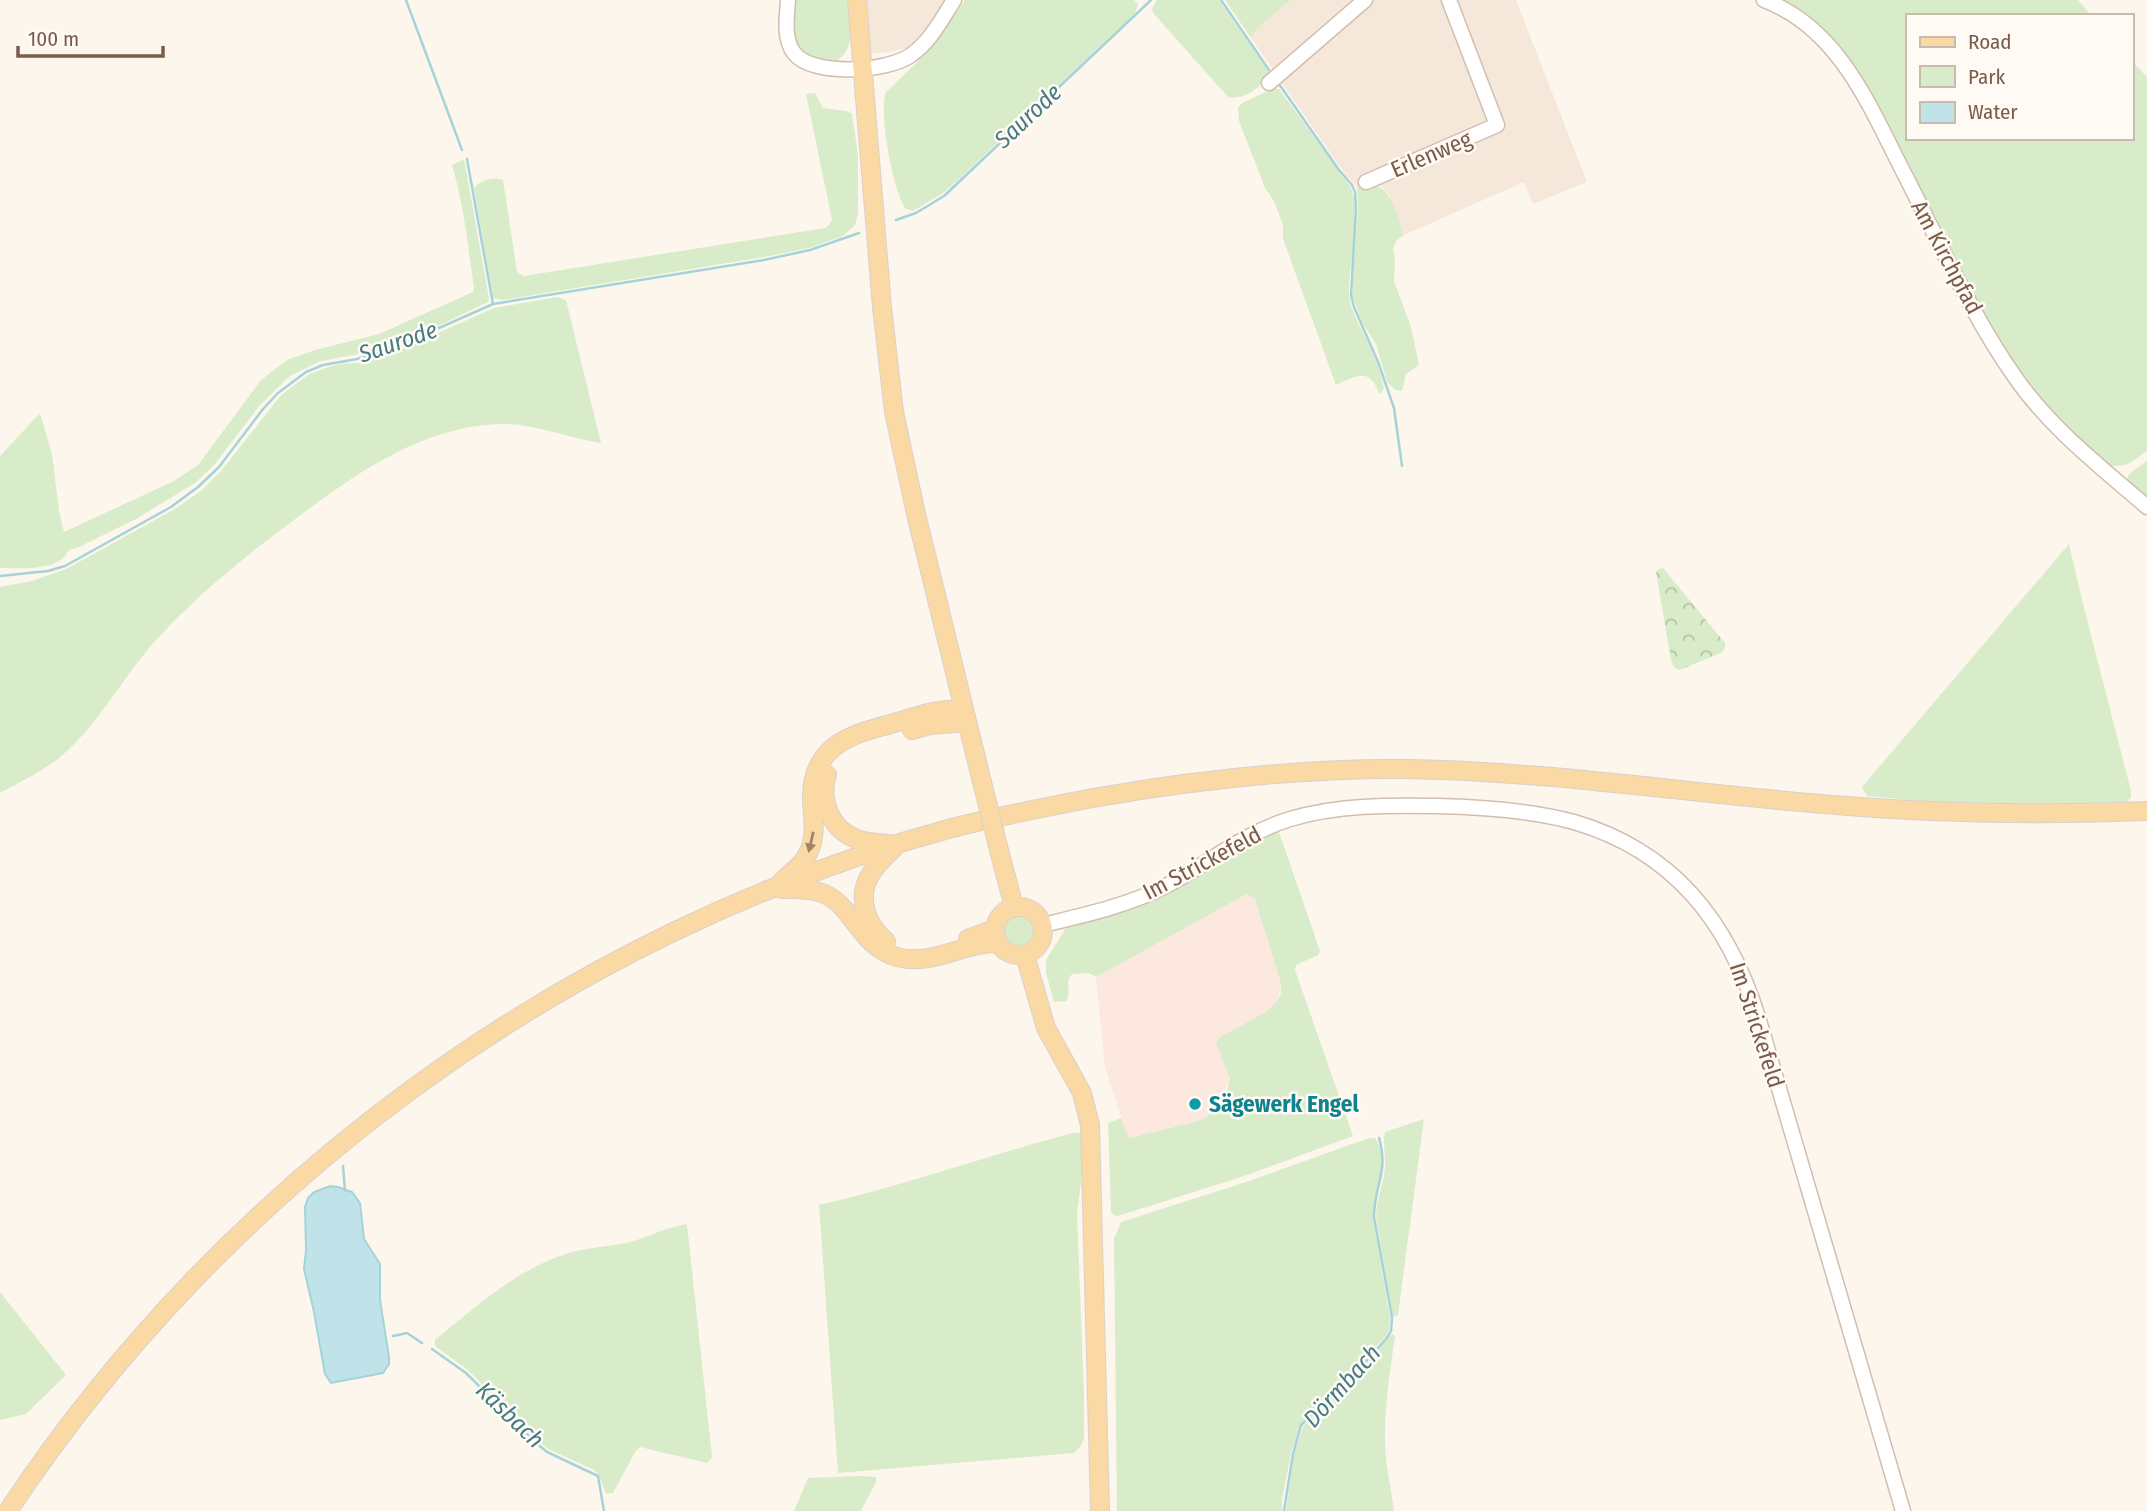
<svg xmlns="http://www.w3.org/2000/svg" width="2147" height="1511" font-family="'Fira Sans Condensed',sans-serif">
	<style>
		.residential { fill: #f5e8da }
		.commercial { fill: #fde8e0 }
		.green { fill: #d8ecc9 }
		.forest { fill: url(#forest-crowns) }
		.water { fill: #bfe3e8; stroke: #a5d3da; stroke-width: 2 }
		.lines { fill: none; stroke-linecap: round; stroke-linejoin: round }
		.stream { stroke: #a5d3da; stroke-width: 2.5 }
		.minor-casing { stroke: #d1beb0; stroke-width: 17 }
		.major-casing { stroke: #dad1cd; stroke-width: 20 }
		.minor { stroke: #fff; stroke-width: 14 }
		.major { stroke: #fbd9a5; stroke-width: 18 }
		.major-bridge-casing { stroke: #dad1cd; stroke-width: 20; stroke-linecap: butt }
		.major-bridge { stroke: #fbd9a5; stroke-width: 18 }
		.oneway { fill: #a18267 }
		.culture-dot { fill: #0f9aa8; stroke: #fffaf3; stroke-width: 2.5 }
		.labels { text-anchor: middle; stroke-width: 5; stroke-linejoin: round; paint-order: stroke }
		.street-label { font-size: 23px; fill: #7a5c4d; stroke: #fffaf3 }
		.culture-label { font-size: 23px; font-weight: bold; fill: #0d838f; stroke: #fffaf3; text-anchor: start }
		.water-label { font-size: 24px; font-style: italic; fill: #437c86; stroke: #fffaf3 }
	</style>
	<defs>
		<pattern id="forest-crowns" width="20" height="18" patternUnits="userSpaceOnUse" patternTransform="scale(1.75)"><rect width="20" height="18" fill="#d8ecc9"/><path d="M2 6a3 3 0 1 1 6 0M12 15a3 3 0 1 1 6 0" fill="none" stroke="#b4c2a5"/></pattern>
	</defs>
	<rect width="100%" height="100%" fill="#fdf6ec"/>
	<path class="residential" d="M864,0H950L917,43L906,48L889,52L868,54Z
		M1290,0H1516L1587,182L1533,204L1524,182L1404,235L1389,195L1382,187L1374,185L1357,187L1345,174L1251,38L1256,30Z"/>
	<path class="commercial" d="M1247,894L1255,899L1281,984L1278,1000L1266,1012L1220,1037L1217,1043L1230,1078L1221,1101L1212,1113L1202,1120L1128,1138L1105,1067L1096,977Z"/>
	<path class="green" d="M796,0H848C850,19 857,52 835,61C829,64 825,63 819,61C810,57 802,53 798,44C792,32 795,14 796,0Z
		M965,0H1134L1138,4L1135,13L1125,23L958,180L943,193L913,211L906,209C893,193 878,110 886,92L927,53Z
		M1157,0H1219L1268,71C1264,87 1243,101 1228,97L1153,13L1152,8Z
		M1225,0H1290L1256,30L1251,38Z
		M1784,0H2078L2092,16H1907V138H2131V60L2147,77V451C2131,462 2125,470 2106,464L2051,414L2031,390L1996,338L1870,97Z
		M1274,88L1279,89L1350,186C1364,215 1348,261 1349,293C1350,311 1361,327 1368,343C1375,358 1381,373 1384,389L1381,393H1379C1369,367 1357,376 1336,385L1283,239V225L1274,201L1265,188L1239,121L1238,108L1242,103Z
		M815,93L823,108L847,111L852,114L858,154V214L855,225L843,236L809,248L764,257L503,300L493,298L474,188C481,180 494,176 503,180L517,272L524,276L825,228L829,225L832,220L806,94Z
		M464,159L489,298L488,302L419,335L375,351L321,361L290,376L260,405L215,464L195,483L136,519L77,548L69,550C59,572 21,568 0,568V456L40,413L52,454L59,511L64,532L174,481L198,465L261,380L287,360L315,350L379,334L473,292L474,288C468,247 464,205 452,165Z
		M1374,185C1394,191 1397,217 1404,235L1396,241L1393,249L1395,261L1394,281L1411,327L1419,365L1406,374L1402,391L1395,390L1387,382L1376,344L1362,322L1352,294L1358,209L1357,187Z
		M558,297L566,300L601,443C567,438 532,422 497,424C420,428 357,473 298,517C248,554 199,593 157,639C123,676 99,725 59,758C41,772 20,782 0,793V587L32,581L66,569L173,510L201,491L221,471L281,395L308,375L323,369L339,364L359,363L395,352L494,308Z
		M2147,461V501L2130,486L2127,480L2129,474Z
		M2069,544L2082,600L2131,791V798L2126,802L2073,805L1956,804L1867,796L1862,787Z
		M1279,832L1320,951L1318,955L1296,965L1295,970L1353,1136L1244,1176L1118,1216L1114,1215L1111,1212L1108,1123L1121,1118L1129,1138L1202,1120L1212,1113L1227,1090L1230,1078L1216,1043L1220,1037L1266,1012L1278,1000L1281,993V984L1255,899L1247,894L1096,977L1089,973L1072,974C1064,983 1072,992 1066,1001L1054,1002L1046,973V960L1066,928L1150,902L1187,882L1226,857L1258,840Z
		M1001 931a18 18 0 1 1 36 0a18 18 0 1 1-36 0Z
		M1424,1119L1398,1315L1393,1317L1376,1217C1376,1199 1384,1184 1385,1166C1386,1155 1382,1143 1385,1132Z
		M1073,1133H1079L1084,1137L1085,1151L1077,1214L1084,1394V1439L1080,1447L1074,1453L838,1473L819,1205C905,1186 988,1155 1073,1133Z
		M1369,1138H1375C1391,1163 1373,1191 1373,1217L1390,1317L1389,1330L1385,1337L1346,1382L1300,1425L1291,1453L1282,1499V1511H1117L1114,1239L1121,1222L1246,1182Z
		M687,1224L712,1457L707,1463L640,1447L635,1452L613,1493L606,1494L599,1475L594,1470L548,1449L537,1440L468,1370L435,1346V1340C475,1308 515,1270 566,1254C586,1247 609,1247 630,1242C649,1237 666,1227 687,1224Z
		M0,1292L66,1375L26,1414L0,1420Z
		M1392,1334L1395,1336C1390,1372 1384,1408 1385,1446C1386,1467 1391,1489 1394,1511H1286L1294,1454L1303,1426L1348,1384Z
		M862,1476L876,1477V1482L861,1511H794L808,1478Z"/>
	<path class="forest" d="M1663,568L1725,643V648L1721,653L1679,670L1674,667L1671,660L1656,572L1658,569Z"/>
	<path class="water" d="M330,1186L338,1187L352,1192L360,1203L364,1239L380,1264V1300L389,1357V1364L383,1373L331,1383L325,1374L314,1312L304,1269L306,1251L305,1207L308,1198L314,1192Z"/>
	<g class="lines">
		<path class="stream" d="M406,0L462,150
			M1221,0L1269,70
			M1279,84L1339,170L1352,185L1355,192L1356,209L1351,295L1354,307L1378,362L1394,408L1402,466
			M467,159L493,304
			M896,220L916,213L944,196L1151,0
			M0,576L48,571L65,566L171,507L198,487L219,467L263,409L278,393L306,372L323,365L357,359L394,348L493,304L764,260L810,250L859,233
			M343,1166L345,1191
			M393,1336L407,1333L422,1343
			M432,1349L466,1373L535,1442L547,1452L598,1476L604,1511
			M1284,1511L1293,1454L1301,1425L1347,1383L1386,1339L1391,1331L1392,1317L1374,1217C1374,1185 1389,1173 1379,1138"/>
		<g class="minor-casing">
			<path id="minor" d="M788,0C787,17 783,38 794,53C812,77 888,72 911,55C930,42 942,19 954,0
				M1764,0C1841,29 1871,110 1906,177C1939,242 1973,318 2015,377C2050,428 2101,467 2147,507
				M1269,83L1365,0
				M1366,182L1497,125L1449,0
				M1043,925C1084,915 1126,906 1164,887C1208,864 1242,834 1290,819C1337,805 1388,805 1437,806C1482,807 1530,810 1574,822C1673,851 1728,921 1758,1017L1903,1511"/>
		</g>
		<g class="major-casing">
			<path id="major" d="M857,0L882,307L894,412L916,514L982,782
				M912,730L930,725L967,722
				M827,775C819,801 831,830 857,839C867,843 879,843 890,844
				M1000,854L1014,907
				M782,881C792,872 805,863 810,849C816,834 813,817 812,802C810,748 847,735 891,724C915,717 940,707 964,710
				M781,889C794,889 807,888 819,892C853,902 858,946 897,957C932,967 964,942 998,943
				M995 931a24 24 0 1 1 48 0a24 24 0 1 1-48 0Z
				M968,939L995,929
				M886,941C867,926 857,899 869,877C875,865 886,856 895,847
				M1025,955L1046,1028L1082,1093L1090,1125L1100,1511
				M8,1511C227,1181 569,931 952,828C999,816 1046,807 1093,798C1196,780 1299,768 1404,769C1552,771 1699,795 1847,806C1947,814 2047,815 2147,811"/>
		</g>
		<use href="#minor" class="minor"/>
		<use href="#major" class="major"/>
		<g class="major-bridge-casing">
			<path id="major-bridge" d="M982,782L1000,854"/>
		</g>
		<use href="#major-bridge" class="major-bridge"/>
	</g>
	<defs><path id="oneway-solid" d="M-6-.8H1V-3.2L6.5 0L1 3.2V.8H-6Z" transform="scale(1.75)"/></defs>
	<use class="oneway" href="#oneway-solid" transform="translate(811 842) rotate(103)"/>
	<circle class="culture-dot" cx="1195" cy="1104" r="7"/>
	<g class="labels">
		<g class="street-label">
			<text transform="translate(1431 154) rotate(-23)" y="8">Erlenweg</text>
			<text transform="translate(1947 257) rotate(62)" y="8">Am Kirchpfad</text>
			<text transform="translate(1202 863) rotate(-28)" y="8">Im Strickefeld</text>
			<text transform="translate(1757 1025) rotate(72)" y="8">Im Strickefeld</text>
		</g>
		<g class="culture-label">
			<text x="1209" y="1112">Sägewerk Engel</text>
		</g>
		<g class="water-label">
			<text transform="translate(1028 116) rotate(-43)" y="8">Saurode</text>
			<text transform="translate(398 342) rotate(-19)" y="8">Saurode</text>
			<text transform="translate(1342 1386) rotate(-48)" y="8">Dörmbach</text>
			<text transform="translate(510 1415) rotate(44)" y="8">Käsbach</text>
		</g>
	</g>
	<rect x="1906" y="14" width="228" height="126" fill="#fffaf3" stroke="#cabbb1" stroke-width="2"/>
	<rect x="1920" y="37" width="35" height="10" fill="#fbd9a5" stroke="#cabbb1" stroke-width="2"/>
	<text x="1968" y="49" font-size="21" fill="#7a5c4d">Road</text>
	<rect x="1920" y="66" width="35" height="21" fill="#d8ecc9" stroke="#cabbb1" stroke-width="2"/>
	<text x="1968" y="84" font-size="21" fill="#7a5c4d">Park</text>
	<rect x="1920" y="102" width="35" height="21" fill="#bfe3e8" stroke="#cabbb1" stroke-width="2"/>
	<text x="1968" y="119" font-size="21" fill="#7a5c4d">Water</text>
	<path d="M18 46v10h145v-10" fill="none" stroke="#7a5c4d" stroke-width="3.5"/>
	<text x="28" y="46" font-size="21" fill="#7a5c4d" stroke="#fffaf3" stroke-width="5" paint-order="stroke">100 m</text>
</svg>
